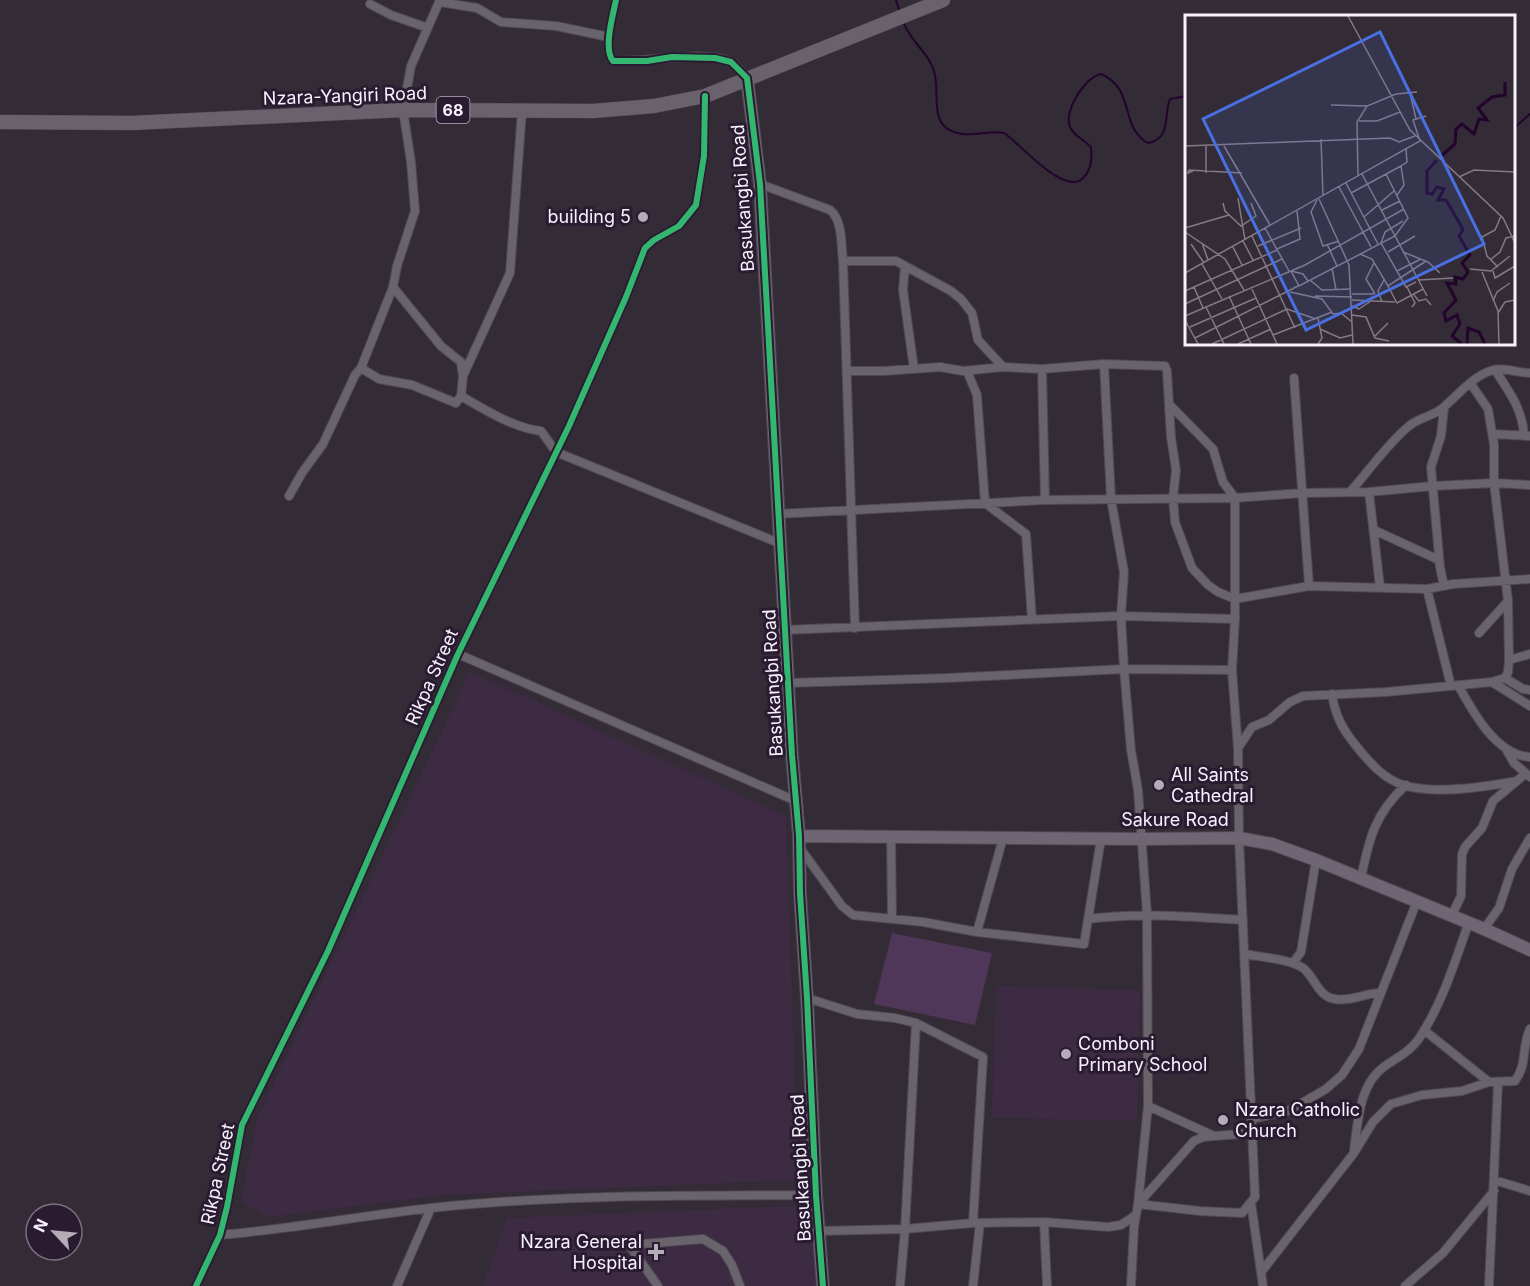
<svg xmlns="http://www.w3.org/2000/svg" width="1530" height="1286" font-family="Inter,sans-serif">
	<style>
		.built { fill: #3c2b43 }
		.green { fill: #503759 }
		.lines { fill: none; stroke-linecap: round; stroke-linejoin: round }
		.stream { stroke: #22042d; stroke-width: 2 }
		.street-casing { stroke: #504852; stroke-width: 10 }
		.secondary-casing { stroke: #504852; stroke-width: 14 }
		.primary-casing { stroke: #504852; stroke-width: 15 }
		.street { stroke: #69636c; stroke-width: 8 }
		.secondary { stroke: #6e6672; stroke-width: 12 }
		.primary { stroke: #69616c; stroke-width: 14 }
		.cycleway-casing { stroke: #2a1c30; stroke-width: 10 }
		.cycleway { stroke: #33b770; stroke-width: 6 }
		.poi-dot { fill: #b4acb8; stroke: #2a1c30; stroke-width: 2 }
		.labels { text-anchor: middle; stroke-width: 6; stroke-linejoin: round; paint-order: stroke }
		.shield { fill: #2a1c30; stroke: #bcb1c0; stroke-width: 1.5 }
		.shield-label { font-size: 16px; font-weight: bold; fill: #faf1fe }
		.street-label { font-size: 18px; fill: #faf1fe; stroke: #2a1c30 }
		.poi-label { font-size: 18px; fill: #faf1fe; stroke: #2a1c30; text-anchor: start }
		.inset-river { fill: none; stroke: #22042d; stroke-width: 3 }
		.inset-road { fill: none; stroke: #837a86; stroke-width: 1.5 }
		.view { fill: #496fe0; fill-opacity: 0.15; stroke: #496fe0; stroke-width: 3 }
		.inset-edge { fill: none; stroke: #faf1fe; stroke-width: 3 }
	</style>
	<rect width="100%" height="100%" fill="#332b36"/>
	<path class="built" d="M470,672L786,816L798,1180L443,1195L268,1217L241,1201L258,1116Z
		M996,986L1140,990L1137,1121L992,1118Z
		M813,1205L818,1286H483L507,1218Z"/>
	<path class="green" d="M892,933L992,953L975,1025L874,1004Z"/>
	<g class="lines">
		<path class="stream" d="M896,0L900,13
			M903,21C909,40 926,50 933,68C943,93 924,128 962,134C976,136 991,130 1004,133C1020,143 1064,197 1083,178C1092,169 1092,158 1091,147C1084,140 1074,136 1070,127C1063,111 1085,77 1101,74C1136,89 1119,127 1148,143C1172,138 1163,116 1170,99L1186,96
			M1514,128L1530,114"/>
		<g class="street-casing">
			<path id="street" d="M440,0L411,66L403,110L411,162L415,211L397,266L393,287L441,346L461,362L463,377L461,396C485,410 514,428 541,431L556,452L779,543
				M616,0C613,15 603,49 613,61C642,63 708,49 730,62C737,65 742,73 747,78
				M440,2L477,8L501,22L556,26L609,37
				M370,4L391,15L428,28
				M760,184L830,210C843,220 841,246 843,261H896L951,291L961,299L972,313L978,340L1003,367
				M843,261L855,628
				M905,266L903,290L914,369
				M1104,364L1111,499L1124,572L1121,616L1124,669L1131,750L1138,790L1147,914L1148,1106L1138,1204L1134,1227L1131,1286
				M361,368L379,379L412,385L456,403L461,396
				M1042,369L1045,500
				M1495,370C1509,391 1523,410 1524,436
				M847,371H884L940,367L963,371L1003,367L1042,369L1104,364L1165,366L1167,371L1169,404L1213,449L1223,482L1235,498V619L1232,670L1238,749L1239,838L1255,1197L1242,1213L1200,1211L1138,1204
				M967,371L977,395L985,503L1026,534L1032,620
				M463,376L510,273L522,110
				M1294,378L1309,586
				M1169,405L1171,437L1176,470L1173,498L1175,522L1192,568L1208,585L1218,592L1235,599L1309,586L1427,589L1453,584L1530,579
				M1492,434L1530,436
				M1350,492C1369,471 1387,444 1409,426C1419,417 1436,416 1445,406C1459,394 1474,375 1493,370C1504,367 1518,373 1530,373
				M1369,492L1380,587
				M289,496L302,473L323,444L355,375L361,368L393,287
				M777,514L1045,500L1235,498L1302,493L1369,492L1433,486L1494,483L1530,485
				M1374,530L1439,560
				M1444,586L1440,567L1431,467L1441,436L1444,408
				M1427,589L1451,686
				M784,630L1121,616L1235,619
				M1479,633L1508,601
				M458,654L796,801
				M1509,660L1530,654
				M1505,678L1523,689L1530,690
				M1492,682L1530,706
				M787,683L947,678L1124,669L1232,670
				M1458,685C1473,712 1496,755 1530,757
				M1332,694C1335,716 1343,730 1357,747C1369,762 1384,779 1403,785C1434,795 1485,787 1517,781
				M1238,748L1252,727L1269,720L1290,702L1303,696L1386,692L1492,682L1505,678L1508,672L1509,660L1508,601L1494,483V445L1488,409L1471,384
				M1507,751L1514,763L1530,777
				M891,836L892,918
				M800,848L842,906L853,915L923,922L977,932L1084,944L1101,839
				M1361,878C1369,839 1375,813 1406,785
				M1452,915L1461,896L1462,854L1465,847L1482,828L1493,801L1525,774
				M1088,919C1140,912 1191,917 1243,920
				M1484,929L1499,908L1512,869L1530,838
				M977,932L1003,838
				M1244,954C1260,957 1290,959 1303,968C1315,977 1318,997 1335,999C1350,1002 1365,993 1380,993
				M1293,963L1301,952L1316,860
				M807,998L857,1014L895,1018L916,1023L983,1057L973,1223
				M1424,1030L1489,1082
				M1148,1106L1214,1136
				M1251,1119L1288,1111L1326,1089L1342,1075L1359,1049L1417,901
				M1354,1150C1358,1121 1359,1084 1385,1066C1398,1057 1412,1050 1420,1037C1443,1002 1455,961 1469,922
				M1494,1180L1530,1191
				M1139,1203L1194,1141L1203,1137L1252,1133
				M1251,1203L1263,1286
				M1044,1222L1047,1286
				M819,1231L905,1229L973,1223L1044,1222L1108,1227L1121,1225L1136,1215
				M220,1235C290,1229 360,1216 431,1208C559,1194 688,1196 816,1195
				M629,1245L703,1239L723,1251L732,1265L740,1286
				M629,1245L658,1286
				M1262,1271L1354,1153L1373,1122L1391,1104L1422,1095L1462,1091L1489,1082L1515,1081C1528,1063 1521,1048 1530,1029
				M196,1286L220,1235L227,1207L242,1125L328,951L458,654L569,426L626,297L645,248L654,240L679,226L696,205L704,156L705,96
				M397,1286L431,1208
				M900,1286L905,1229L916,1023
				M973,1286L980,1223
				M1405,1286L1443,1253L1494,1191
				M1489,1286L1498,1083"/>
		</g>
		<g class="secondary-casing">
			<path id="secondary" d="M747,78L760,184L792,755L799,836L800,893L807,998L816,1195L823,1286
				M799,836L1142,839L1239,838L1272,844L1316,860L1484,929L1530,950"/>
		</g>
		<g class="primary-casing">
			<path id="primary" d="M0,122L132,123L403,110L593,111L654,106L705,96L943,0"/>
		</g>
		<use href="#street" class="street"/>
		<use href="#secondary" class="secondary"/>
		<use href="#primary" class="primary"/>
		<g class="cycleway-casing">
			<path id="cycleway" d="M616,0C613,15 603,49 613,61H647L672,57L715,58L731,62L747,78L760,184L792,755L799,836L800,893L807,998L816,1195L823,1286
				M196,1286L220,1235L227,1207L242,1125L328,951L458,654L569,426L626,297L645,248L654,240L679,226L696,205L704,156L705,96"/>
		</g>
		<use href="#cycleway" class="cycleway"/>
	</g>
	<g class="poi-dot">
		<circle cx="643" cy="217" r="6"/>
		<circle cx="1159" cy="785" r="6"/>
		<circle cx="1066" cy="1054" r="6"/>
		<circle cx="1223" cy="1120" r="6"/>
		<path d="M653 1243h6v6h6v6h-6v6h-6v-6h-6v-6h6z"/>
	</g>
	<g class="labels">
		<rect class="shield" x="436.5" y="97" width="33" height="26" rx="4.5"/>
		<g class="shield-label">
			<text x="453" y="116">68</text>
		</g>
		<g class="street-label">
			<text transform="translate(345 96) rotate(-2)" y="6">Nzara-Yangiri Road</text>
			<text transform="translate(743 198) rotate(-94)" y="6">Basukangbi Road</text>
			<text transform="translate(432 677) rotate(-66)" y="6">Rikpa Street</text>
			<text transform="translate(773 683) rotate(-93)" y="6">Basukangbi Road</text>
			<text x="1175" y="826">Sakure Road</text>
			<text transform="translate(801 1168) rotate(-93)" y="6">Basukangbi Road</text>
			<text transform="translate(218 1174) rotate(-78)" y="6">Rikpa Street</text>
		</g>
		<g class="poi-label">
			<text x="631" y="223" text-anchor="end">building 5</text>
			<text x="1171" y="781">All Saints<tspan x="1171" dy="21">Cathedral</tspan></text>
			<text x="1078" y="1050">Comboni<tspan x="1078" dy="21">Primary School</tspan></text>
			<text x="1235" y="1116">Nzara Catholic<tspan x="1235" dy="21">Church</tspan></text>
			<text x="642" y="1248" text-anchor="end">Nzara General<tspan x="642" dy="21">Hospital</tspan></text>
		</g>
	</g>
	<g transform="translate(1185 15)">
		<rect width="330" height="330" fill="#332b36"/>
		<path class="inset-river" d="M255,142L270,129L271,114L277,109L289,119L294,104L302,105L293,93L307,82L320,80V67M252,145L242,156V178L247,179L252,172L259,174L253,185H261L275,209L278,215L274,221L285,240L277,248L283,257L278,264L270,262L271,269L262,268L271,285L259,298L261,306L272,300L275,309L267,321L277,329M282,329L283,313L294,317L300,329"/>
		<path class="inset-road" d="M163,1L225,115L318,203L330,228M225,78L231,104M146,90L182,91M174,106H192L215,97M136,124L138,181M0,131L205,123L214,127L230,121M21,131V158M39,131L85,210M8,156L3,158L4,155L57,158M177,159L242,281M173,161L172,107L182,91L211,79L232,77M274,162L289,155L330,157M161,168L193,229M154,172L186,232M166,178L216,151M212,180L219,170L216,151L222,147L221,134M53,183L60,225M134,184L164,250L168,329M132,185L126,197L138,231L154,226M38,188L40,196L56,211L71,201L66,188M197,195L215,186M179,202L209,176M218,206L200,217L196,228L221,272L231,267M0,213L44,200M80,213L104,256M0,217L40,244L59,275M67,221L110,313M58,226L68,245M17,228L23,245M6,229L19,248M142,229L152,251M73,231L116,213M48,232L57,250M92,234L115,224L112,196M203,237L230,221M218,237L243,247L255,258M175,239L187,244L203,271L241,246M305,245L315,237L321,223L330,221M189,248L181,264L190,279M17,249L37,284M313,252L302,241L297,222L310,215L316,201M147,253L151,275M285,254L306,256L325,241M106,256L114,271L210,221L223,203L201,159M106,256L118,259L123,266M212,256L236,244M308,256L310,263L330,251M297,257L313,296L314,329M0,258L235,126L228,105L241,101M125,265L137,275L166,274M234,265L268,263M203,271L212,288L238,274M9,272L18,293M66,272L92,329M222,272L230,288L227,292M0,276L92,235M105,277L137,284L148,299L156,298L167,307M167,279H189M229,280L234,286L241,284L246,290M44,281L66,329M130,281L167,282M167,285L210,287M308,286L312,277L325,268M197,287L193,276L199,265M0,289L97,244M167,291L174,294L186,286M21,292L39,329M313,298L320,287L330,285M167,300L181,302L190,323L204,326M0,301L120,250L219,194M133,303L137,323L133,329M0,305L13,329M5,312L71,283M135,314L155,323L167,320M88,320L147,297M189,322L203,308M10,323L113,271M27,329L102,294L131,304M53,329L86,314"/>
		<path class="view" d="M195,17L299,229L121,315L18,104Z"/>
		<rect width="330" height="330" class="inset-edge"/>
	</g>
	<g transform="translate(54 1232) rotate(296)"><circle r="28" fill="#2a1c30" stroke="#7d7182" stroke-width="1.5"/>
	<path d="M0-4.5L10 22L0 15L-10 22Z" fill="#b4acb8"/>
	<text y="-9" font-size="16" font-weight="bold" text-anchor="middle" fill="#faf1fe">N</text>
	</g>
</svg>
